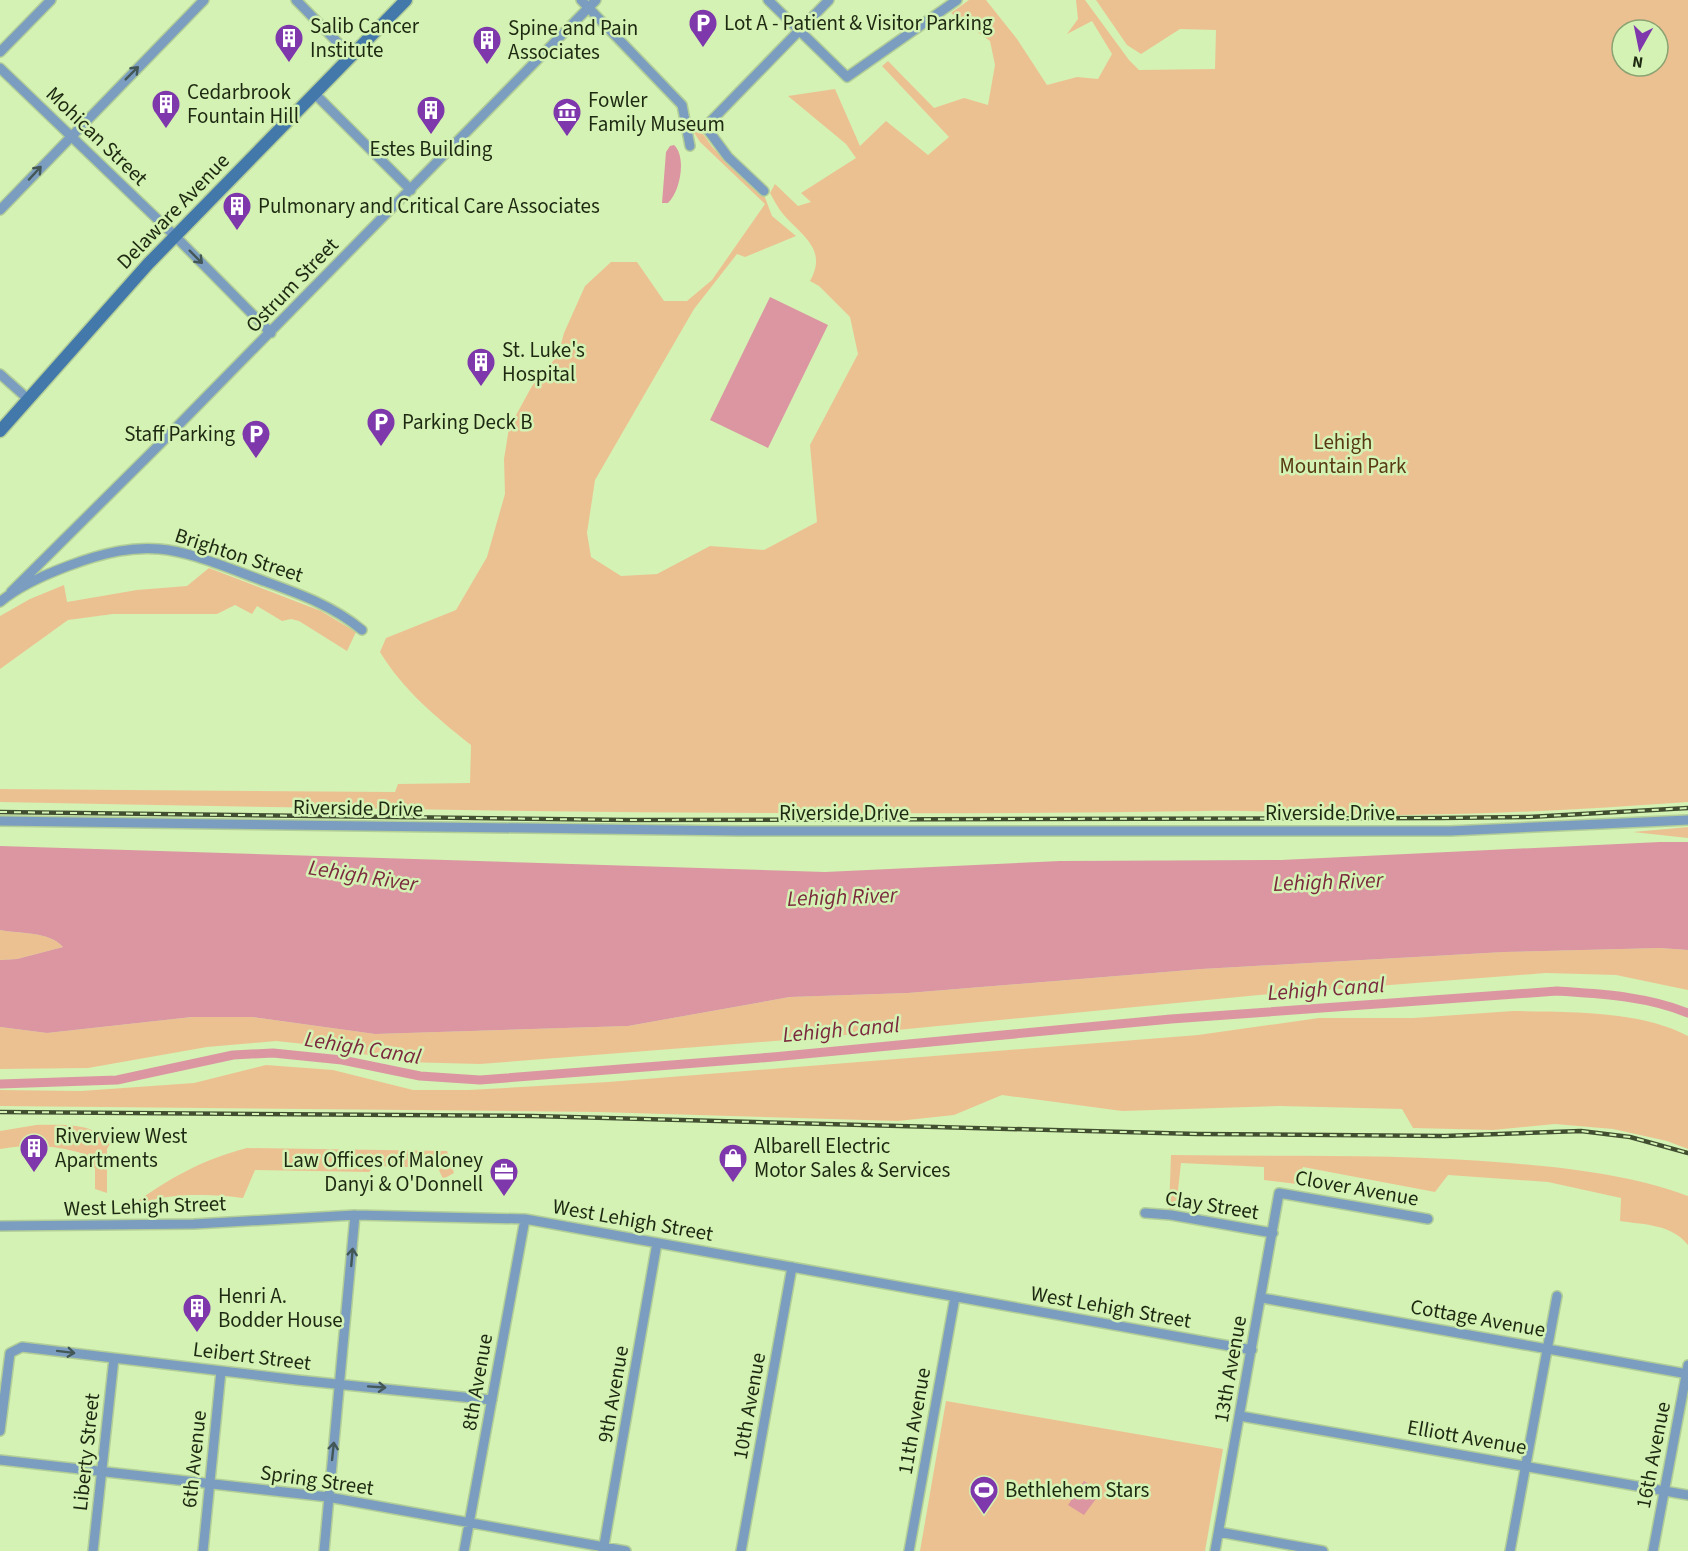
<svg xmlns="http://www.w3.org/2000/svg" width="1688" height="1551" font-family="'Source Sans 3',sans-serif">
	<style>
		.green { fill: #ecc192; fill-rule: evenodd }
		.water { fill: #db96a1 }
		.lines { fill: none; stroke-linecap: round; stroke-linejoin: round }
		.canal { stroke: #db96a1; stroke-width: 9 }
		.minor-casing { stroke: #b3ce97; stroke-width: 12 }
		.secondary-casing { stroke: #b3ce97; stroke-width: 15 }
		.minor { stroke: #7a9dc0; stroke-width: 9 }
		.secondary { stroke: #4378ab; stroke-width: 12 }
		.rail-casing { stroke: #414f30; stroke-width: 4.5 }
		.rail { stroke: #d4f2b4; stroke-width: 2; stroke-dasharray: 7; stroke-linecap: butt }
		.oneway { stroke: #435757 }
		.labels { text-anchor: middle; stroke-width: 5; stroke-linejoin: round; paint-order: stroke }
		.poi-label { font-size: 21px; fill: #1e2911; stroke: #d4f2b4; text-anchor: start }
		.street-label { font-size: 21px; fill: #1e2911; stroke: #d4f2b4 }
		.park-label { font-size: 21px; fill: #583913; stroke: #d4f2b4 }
		.water-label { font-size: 22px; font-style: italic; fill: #7b2a3e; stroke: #d4f2b4 }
	</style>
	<rect width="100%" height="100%" fill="#d4f2b4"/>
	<path class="green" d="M969,0H986L1017,39L1047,85L1077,77L1098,79L1112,54L1092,21L1067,34L1078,19L1076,0H1085L1129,60L1139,70L1215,69L1216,30L1180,29L1141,54L1127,45L1096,0H1688V802C1592,809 1496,814 1400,815C1335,815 1270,810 1205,811C803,817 402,810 0,802V789L395,792L398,784L470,783L471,745C437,718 403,690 380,652L386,638L456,610L487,557L505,494L504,459L509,428L532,386L558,355L564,333L585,286L611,262H637L664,301H687L712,280L765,204L700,142L693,131L703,134L713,148L764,195L772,216L796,236L745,257L737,254L694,309L595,480L587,533L591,557L621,576L657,574L710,546L764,550L817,522L810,445L858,354L850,317L819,286L810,281C828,249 802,236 783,214C778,208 774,200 770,193L775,184L798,206L811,202L801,193L856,158L846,144L788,96L835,89L860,146L886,121L928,155L949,137L882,66L888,61L934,108L964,98L988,105L995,65L990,41L951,13ZM1622,30H1658V66H1622Z
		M209,568L321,611L356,632L347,651L299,621L291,619L282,621L257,606L252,614L235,605L217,614H113L68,620L0,669V616L30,599L64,585L67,602L137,590L187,586Z
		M1688,827V838L1633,832Z
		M0,930C20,934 49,931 63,947L17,959L0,960Z
		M1660,948L1688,950V990L1616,975L1546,973L1259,995L825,1037L480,1064L403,1062L323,1046L276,1041L207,1047L88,1068L0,1069V1027L47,1033L192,1017H252L375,1034L628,1026L790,997L908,993L1202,969L1504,952Z
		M1513,1011C1567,1012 1639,1010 1688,1036V1149L1667,1141L1613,1129L1555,1124L1493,1130L1413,1128L1402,1109L1280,1106L1122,1111L1002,1095L954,1115L898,1121L598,1112L0,1106V1090L81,1091L194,1083L266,1065L333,1070L413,1090H469L608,1082L1198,1035L1319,1018H1413Z
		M36,1125C59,1125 97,1122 110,1144L107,1149V1193L95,1189V1168H87L84,1154C56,1145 29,1144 0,1149V1131Z
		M247,1148L447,1151L454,1173L443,1179L438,1168L375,1166L369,1172L255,1170L243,1198C214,1194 164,1192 139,1205L134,1204C171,1177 202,1160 247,1148Z
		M1171,1155C1283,1157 1396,1153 1509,1163C1569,1168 1631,1175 1688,1196V1245C1671,1224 1646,1225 1620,1221L1621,1198L1548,1182L1448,1175L1435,1192L1303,1167L1297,1184L1264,1180V1167L1181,1163L1176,1208L1169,1209Z
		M946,1401L1223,1449L1205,1551H920Z"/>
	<path class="water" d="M674,145C687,157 680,192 668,203H662L666,152L670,146Z
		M770,297L828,325L768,448L710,420Z
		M1660,842H1688V950L1660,948L1504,952L1202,969L908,993L790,997L628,1026L375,1034L252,1017H192L47,1033L0,1027V960L17,959L63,947C49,931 20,934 0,930V846L825,872L1060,861L1281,860Z
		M1084,1481L1101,1492L1084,1515L1068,1505Z"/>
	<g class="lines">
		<path class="canal" d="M0,1084L117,1080L233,1055L273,1053L342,1060L420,1076L480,1080L773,1057L1171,1019L1557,991C1601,994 1646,996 1688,1013"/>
		<g class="minor-casing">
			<path id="minor" d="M296,0L351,56
				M581,0L682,105L690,146
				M768,0L847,77L957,0
				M0,52L51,0
				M0,68L175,236L271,333
				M314,93L411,190
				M764,191L728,157L708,130L711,121L829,0
				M0,210L204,0
				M0,374L28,399
				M11,592L156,448L596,0
				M0,602C19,586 44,575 68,566C153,534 180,550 261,580C297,593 332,605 362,630
				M0,821L740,831H1450L1688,820
				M1145,1213L1171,1215L1273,1233
				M0,1226L194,1224L355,1215L525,1219L1252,1350
				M1262,1298L1688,1374
				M1240,1416L1688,1495
				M0,1431L10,1353L22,1347L297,1380L492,1400
				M0,1460L328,1497L626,1551
				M1219,1532L1323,1551
				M93,1551L114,1358
				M203,1551L221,1371
				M324,1551L355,1215
				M464,1551L525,1219
				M603,1551L657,1243
				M741,1551L792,1267
				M909,1551L955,1297
				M1215,1551L1279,1193L1428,1219
				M1510,1551L1557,1296
				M1653,1551L1688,1365"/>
		</g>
		<g class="secondary-casing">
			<path id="secondary" d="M0,431L148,264L406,0"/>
		</g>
		<use href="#minor" class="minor"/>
		<use href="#secondary" class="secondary"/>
		<g class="rail-casing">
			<path id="rail" d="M0,812L628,820L1440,818L1529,817L1688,808
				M0,1112L533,1116L1197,1134L1445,1136L1581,1131L1630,1137L1688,1153"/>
		</g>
		<use href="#rail" class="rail"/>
	</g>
	<defs><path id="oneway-shaft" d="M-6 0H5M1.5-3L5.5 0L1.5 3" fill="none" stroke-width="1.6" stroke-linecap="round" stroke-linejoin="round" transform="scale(1.5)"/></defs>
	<g class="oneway">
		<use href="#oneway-shaft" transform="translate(132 73) rotate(-45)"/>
		<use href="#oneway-shaft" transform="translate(35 173) rotate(-47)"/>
		<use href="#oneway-shaft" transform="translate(196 257) rotate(45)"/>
		<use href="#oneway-shaft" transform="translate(352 1257) rotate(-85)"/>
		<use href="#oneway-shaft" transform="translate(66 1352) rotate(7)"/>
		<use href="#oneway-shaft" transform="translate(377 1387) rotate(4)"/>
		<use href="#oneway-shaft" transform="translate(333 1451) rotate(-84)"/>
	</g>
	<defs>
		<g id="parking-pin" transform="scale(1.5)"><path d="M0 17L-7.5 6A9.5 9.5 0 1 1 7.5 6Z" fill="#7e38ac" stroke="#d4f2b4"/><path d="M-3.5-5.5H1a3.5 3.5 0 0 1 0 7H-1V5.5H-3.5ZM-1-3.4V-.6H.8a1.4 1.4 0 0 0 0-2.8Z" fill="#fff"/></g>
		<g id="building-pin" transform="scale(1.5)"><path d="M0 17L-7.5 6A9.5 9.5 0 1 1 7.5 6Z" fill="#7e38ac" stroke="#d4f2b4"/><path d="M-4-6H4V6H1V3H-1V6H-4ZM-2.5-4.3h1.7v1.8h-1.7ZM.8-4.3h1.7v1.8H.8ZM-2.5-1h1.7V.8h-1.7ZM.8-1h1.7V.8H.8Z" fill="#fff"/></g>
		<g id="museum-pin" transform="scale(1.5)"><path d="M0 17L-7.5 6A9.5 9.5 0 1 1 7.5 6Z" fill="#7e38ac" stroke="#d4f2b4"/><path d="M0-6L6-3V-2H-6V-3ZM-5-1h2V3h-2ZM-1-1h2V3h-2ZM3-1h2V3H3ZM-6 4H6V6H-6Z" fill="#fff"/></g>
		<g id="shop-pin" transform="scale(1.5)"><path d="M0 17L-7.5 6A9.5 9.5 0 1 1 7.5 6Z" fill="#7e38ac" stroke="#d4f2b4"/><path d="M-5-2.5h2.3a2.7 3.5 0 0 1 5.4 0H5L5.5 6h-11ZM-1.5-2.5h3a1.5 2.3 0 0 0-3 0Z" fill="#fff"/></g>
		<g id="office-pin" transform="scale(1.5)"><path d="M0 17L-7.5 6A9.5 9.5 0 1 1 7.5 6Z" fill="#7e38ac" stroke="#d4f2b4"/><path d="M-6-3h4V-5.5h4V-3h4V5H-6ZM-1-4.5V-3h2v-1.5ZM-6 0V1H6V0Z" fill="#fff"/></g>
		<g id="stadium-pin" transform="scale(1.5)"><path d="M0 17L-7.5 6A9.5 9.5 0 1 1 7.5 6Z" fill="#7e38ac" stroke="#d4f2b4"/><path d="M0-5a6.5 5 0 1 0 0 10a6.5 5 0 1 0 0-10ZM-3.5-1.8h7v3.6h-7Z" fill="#fff"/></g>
	</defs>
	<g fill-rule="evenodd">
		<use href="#parking-pin" x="703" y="23"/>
		<use href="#building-pin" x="289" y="38"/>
		<use href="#building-pin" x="487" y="40"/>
		<use href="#building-pin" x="166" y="104"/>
		<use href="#building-pin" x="431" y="110"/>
		<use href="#museum-pin" x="567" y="112"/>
		<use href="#building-pin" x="237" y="206"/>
		<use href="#building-pin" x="481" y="362"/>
		<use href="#parking-pin" x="381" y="422"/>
		<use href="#parking-pin" x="256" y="434"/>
		<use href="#building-pin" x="34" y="1148"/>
		<use href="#shop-pin" x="733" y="1158"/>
		<use href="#office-pin" x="504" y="1172"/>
		<use href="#building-pin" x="197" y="1308"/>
		<use href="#stadium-pin" x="984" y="1490"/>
	</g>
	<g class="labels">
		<g class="poi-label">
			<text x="724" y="30">Lot A - Patient &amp; Visitor Parking</text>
			<text x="310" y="33">Salib Cancer<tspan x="310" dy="24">Institute</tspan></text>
			<text x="508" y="35">Spine and Pain<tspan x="508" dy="24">Associates</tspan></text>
			<text x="187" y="99">Cedarbrook<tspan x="187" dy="24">Fountain Hill</tspan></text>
			<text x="588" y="107">Fowler<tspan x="588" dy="24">Family Museum</tspan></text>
			<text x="431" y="156" text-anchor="middle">Estes Building</text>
			<text x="258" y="213">Pulmonary and Critical Care Associates</text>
			<text x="502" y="357">St. Luke's<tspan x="502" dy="24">Hospital</tspan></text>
			<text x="402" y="429">Parking Deck B</text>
			<text x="235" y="441" text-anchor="end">Staff Parking</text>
			<text x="55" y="1143">Riverview West<tspan x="55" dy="24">Apartments</tspan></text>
			<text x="754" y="1153">Albarell Electric<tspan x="754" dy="24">Motor Sales &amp; Services</tspan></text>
			<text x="483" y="1167" text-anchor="end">Law Offices of Maloney<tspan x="483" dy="24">Danyi &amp; O'Donnell</tspan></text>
			<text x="218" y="1303">Henri A.<tspan x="218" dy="24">Bodder House</tspan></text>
			<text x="1005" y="1497">Bethlehem Stars</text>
		</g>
		<g class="street-label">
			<text transform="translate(97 136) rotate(44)" y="7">Mohican Street</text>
			<text transform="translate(173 211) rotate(-46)" y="7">Delaware Avenue</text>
			<text transform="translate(292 285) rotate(-46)" y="7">Ostrum Street</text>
			<text transform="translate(239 555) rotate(18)" y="7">Brighton Street</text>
			<text transform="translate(358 808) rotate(1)" y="7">Riverside Drive</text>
			<text x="844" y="820">Riverside Drive</text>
			<text x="1330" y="820">Riverside Drive</text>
			<text transform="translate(1357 1188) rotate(10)" y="7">Clover Avenue</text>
			<text transform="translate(1212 1205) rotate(9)" y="7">Clay Street</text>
			<text transform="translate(145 1206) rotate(-2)" y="7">West Lehigh Street</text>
			<text transform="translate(633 1220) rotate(10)" y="7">West Lehigh Street</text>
			<text transform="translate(1111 1307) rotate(10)" y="7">West Lehigh Street</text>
			<text transform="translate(1478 1318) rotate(10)" y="7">Cottage Avenue</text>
			<text transform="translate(252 1356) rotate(7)" y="7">Leibert Street</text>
			<text transform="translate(1230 1369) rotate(-80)" y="7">13th Avenue</text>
			<text transform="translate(477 1382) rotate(-80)" y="7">8th Avenue</text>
			<text transform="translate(613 1394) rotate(-80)" y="7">9th Avenue</text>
			<text transform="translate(749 1406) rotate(-80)" y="7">10th Avenue</text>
			<text transform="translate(914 1421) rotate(-80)" y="7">11th Avenue</text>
			<text transform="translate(1467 1437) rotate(10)" y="7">Elliott Avenue</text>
			<text transform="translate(86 1452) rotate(-84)" y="7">Liberty Street</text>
			<text transform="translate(1653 1455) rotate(-79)" y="7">16th Avenue</text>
			<text transform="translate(194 1459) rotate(-84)" y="7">6th Avenue</text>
			<text transform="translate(317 1480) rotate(8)" y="7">Spring Street</text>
		</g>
		<g class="park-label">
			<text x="1343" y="449">Lehigh<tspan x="1343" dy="24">Mountain Park</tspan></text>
		</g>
		<g class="water-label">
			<text transform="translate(363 875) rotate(9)" y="8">Lehigh River</text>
			<text transform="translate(1328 881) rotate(-2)" y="8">Lehigh River</text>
			<text transform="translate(842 896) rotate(-2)" y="8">Lehigh River</text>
			<text transform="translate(1326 988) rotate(-4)" y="8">Lehigh Canal</text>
			<text transform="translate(841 1029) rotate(-5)" y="8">Lehigh Canal</text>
			<text transform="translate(363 1047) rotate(9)" y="8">Lehigh Canal</text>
		</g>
	</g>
	<g transform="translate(1640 48) rotate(189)"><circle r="28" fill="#d4f2b4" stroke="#8ba273" stroke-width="1.5"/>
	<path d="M0-4.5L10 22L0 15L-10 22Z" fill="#7e38ac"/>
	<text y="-9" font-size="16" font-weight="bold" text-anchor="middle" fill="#1e2911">N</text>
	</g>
</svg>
